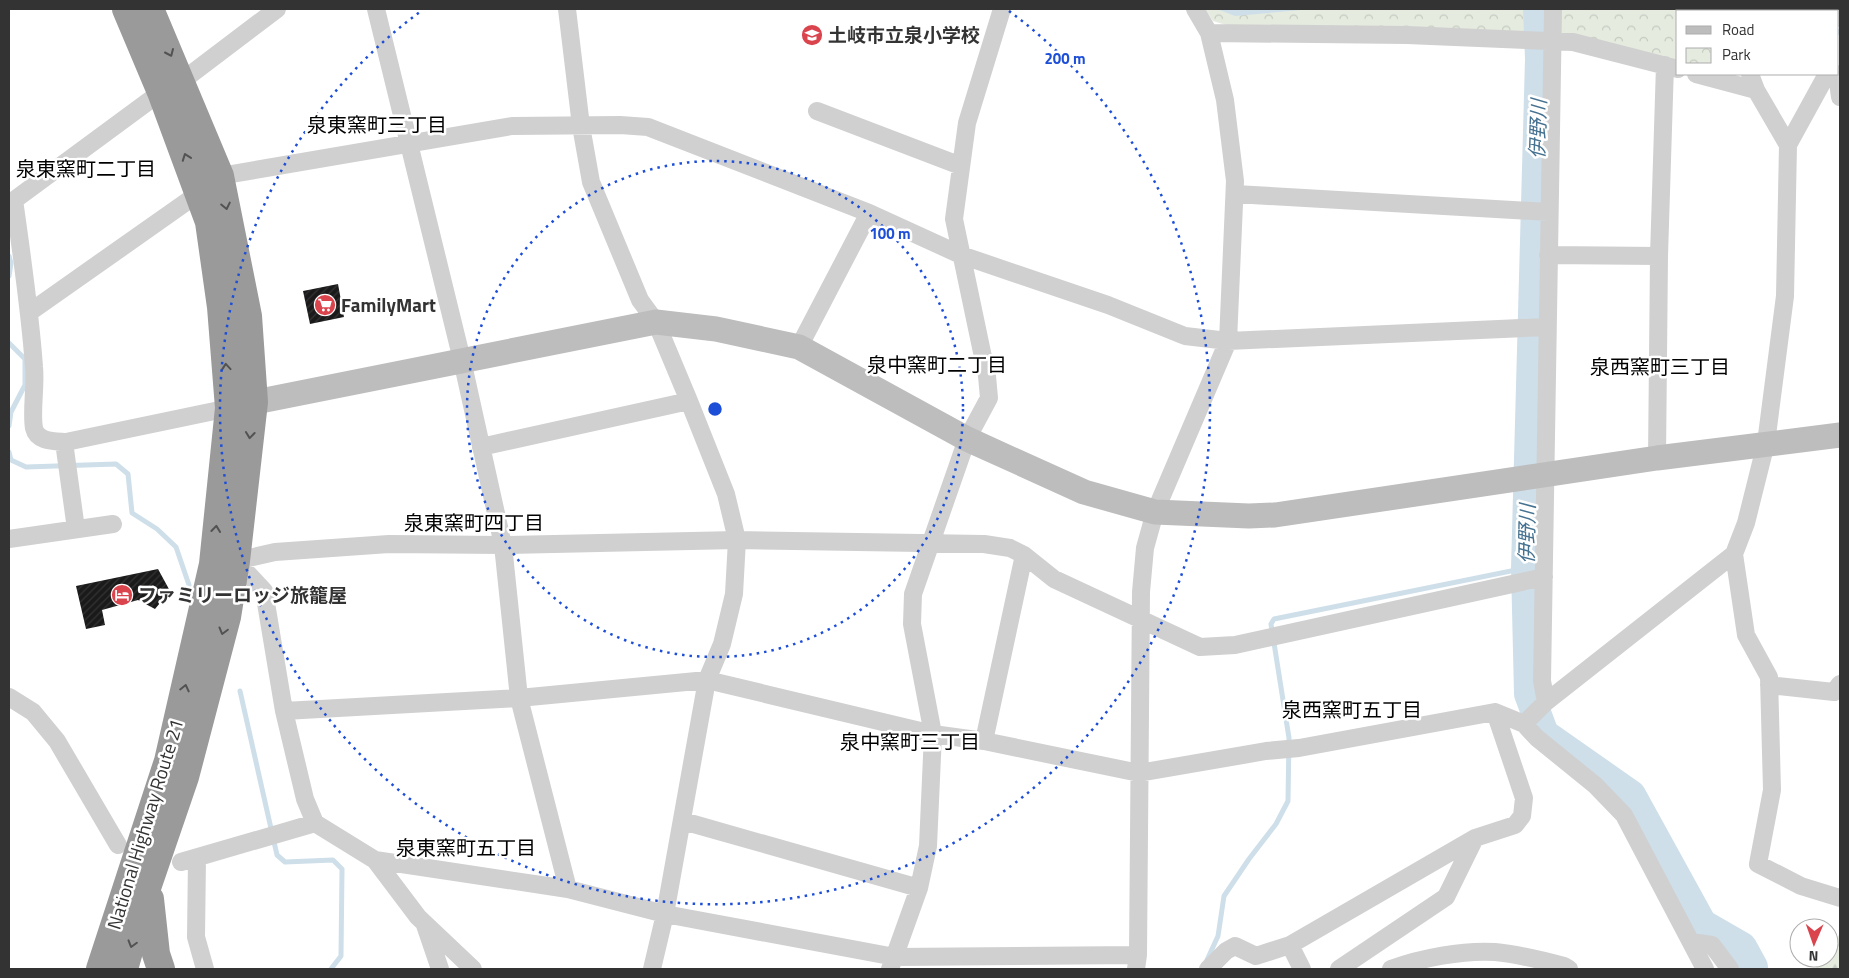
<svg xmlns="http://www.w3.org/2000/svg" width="1849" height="978" font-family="'Titillium Web','Noto Sans JP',sans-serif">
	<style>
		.forest { fill: url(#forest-firs) }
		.park { fill: url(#park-crowns) }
		.water { fill: url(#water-waves) }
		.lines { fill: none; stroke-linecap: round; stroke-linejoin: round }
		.stream { stroke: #cedfea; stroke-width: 5 }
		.river { stroke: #cedfea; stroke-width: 30 }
		.building { fill: url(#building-hatch) }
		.street { stroke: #d0d0d0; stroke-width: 18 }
		.secondary { stroke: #bdbdbd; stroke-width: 25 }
		.highway { stroke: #9a9a9a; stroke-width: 28 }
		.oneway { stroke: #525252 }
		.ring { fill: none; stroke: #1d4ed8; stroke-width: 2.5; stroke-dasharray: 2.5 5 }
		.labels { text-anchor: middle; stroke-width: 5; stroke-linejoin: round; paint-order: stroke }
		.poi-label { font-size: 19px; font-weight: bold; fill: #333; stroke: #fff; text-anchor: start }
		.street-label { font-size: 19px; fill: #333; stroke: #fff }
		.neighbourhood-label { font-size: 20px; fill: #000; stroke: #fff }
		.water-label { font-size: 20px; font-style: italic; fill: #457291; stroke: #fff }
		.centre { fill: #1d4ed8; stroke: #fff; stroke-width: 2.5 }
		.ring-label { font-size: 15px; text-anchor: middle; font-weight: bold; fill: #1d4ed8; stroke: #fff; stroke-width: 5; stroke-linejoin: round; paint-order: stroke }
	</style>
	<defs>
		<pattern id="forest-firs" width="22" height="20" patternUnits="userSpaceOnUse" patternTransform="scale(1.25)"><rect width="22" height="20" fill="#e5ebdf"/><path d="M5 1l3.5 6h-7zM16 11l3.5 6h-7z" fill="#c5cac0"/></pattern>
		<pattern id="park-crowns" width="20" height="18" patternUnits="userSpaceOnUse" patternTransform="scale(1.25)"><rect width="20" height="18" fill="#e5ebdf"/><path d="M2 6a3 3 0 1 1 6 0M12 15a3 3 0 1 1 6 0" fill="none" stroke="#c5cac0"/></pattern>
		<pattern id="water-waves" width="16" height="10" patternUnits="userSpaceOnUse" patternTransform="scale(1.25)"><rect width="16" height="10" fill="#cedfea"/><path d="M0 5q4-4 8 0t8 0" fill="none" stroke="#b1c0c9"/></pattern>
		<pattern id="building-hatch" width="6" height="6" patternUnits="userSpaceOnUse" patternTransform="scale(1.25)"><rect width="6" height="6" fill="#1a1a1a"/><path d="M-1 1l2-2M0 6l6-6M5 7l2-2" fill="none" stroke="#333"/></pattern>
	</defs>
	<rect width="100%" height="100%" fill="#fff"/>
	<path class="forest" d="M1840,933V969H1815L1823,958H1829V950Z"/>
	<path class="park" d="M1205,9H1719L1720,11H1678V63L1569,35L1236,28L1213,21Z"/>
	<path class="water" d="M1217,9H1312L1235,16Z"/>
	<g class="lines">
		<path class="stream" d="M1821,9V11
			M1838,31L1840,33
			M9,256L11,263L9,276
			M9,343L25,359V385L11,412L9,426
			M9,452L11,460L26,467L116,464L128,474L132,513L157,529L176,547L189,585
			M240,691L277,855L285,862L333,860L342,869L341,956L331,969
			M1207,960L1218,936L1224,896L1249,859L1276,824L1288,801L1289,738L1271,624L1274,619L1526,568"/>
		<path class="river" d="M1538,9L1540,59L1526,568L1529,694L1544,734L1631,795L1702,924L1742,947L1753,967"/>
	</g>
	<path class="building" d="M338,284L344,317L310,324L303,291Z
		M158,569L170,591L155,609L138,600L102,610L105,625L86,629L76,586Z"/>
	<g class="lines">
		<path class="street" d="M376,9L462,360L503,545L519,698L568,889
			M567,9L581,126L591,182L640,300L656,322L689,401L726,494L737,540L734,594L722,644L707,680L665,914L652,969
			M1726,9L1727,11
			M1838,18L1839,9
			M1209,33L1407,35L1573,42L1678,69
			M1696,74L1756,90
			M1750,74L1756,90L1788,145
			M1827,74L1788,145L1785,296L1766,443L1746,523L1734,554L1746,635L1769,677L1772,790L1758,864L1801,886L1840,898
			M1837,74L1840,97
			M817,111L961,166
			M220,176L512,126L620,125L648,127L869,213L961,255L1108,305L1185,336L1228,341L1546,327
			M1235,194L1549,212
			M14,200C22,256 30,311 34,367C36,385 31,412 34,428C37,442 55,441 66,442L229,408
			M9,204L161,92L182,81L277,9
			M1548,255L1659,256
			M30,312L199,193
			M799,347L869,213
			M64,442L76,529
			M481,447L689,401
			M1657,458L1659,256L1665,65
			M9,539L113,524
			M1769,685L1834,692L1840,684
			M9,697L33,712L57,741L118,845
			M1546,702L1542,681L1553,9
			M284,711L519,698L707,680L933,734L984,741L1139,773L1266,751L1299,748L1495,712L1524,724L1537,738L1595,785L1624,815L1705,969
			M1524,724L1546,702L1734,554
			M984,741L1024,555
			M683,821L919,888
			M197,858L196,937L205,969
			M375,860L418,917L473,969
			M181,862L315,823
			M425,925L440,969
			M1691,942L1712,945L1730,969
			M1290,945L1302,969
			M1138,955L895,957L665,914L568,889L375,860L315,823L305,799L284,711L264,591L236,561L275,552L389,544L503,545L737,540L984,544L1010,548L1024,555L1054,579L1200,647L1235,645L1544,577
			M890,969L919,888L928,846L933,734L912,624L913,594L967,439L989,398L987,376L954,219L967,123L1002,9
			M1136,969L1138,955L1141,592L1145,548L1155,512L1228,341L1235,181L1225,100L1209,33L1195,9
			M1208,969L1226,951L1235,946L1256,956L1290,945L1475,838L1515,825L1522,816L1524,798L1495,712
			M1339,969L1446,897L1475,838
			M1391,969C1421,958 1463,950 1495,952C1518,954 1541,960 1564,966L1569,969"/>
		<path class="secondary" d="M235,406L656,322L716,329L799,347L967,439L1084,492L1155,512L1249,516L1275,515L1657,458L1840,435"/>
		<path class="highway" d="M150,899L156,954L161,969
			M100,969L168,761L213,564L229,408L221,307L209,222L161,92L126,9
			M124,969L148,885L185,777L227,617L236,561L254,402L248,316L220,176L150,9"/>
	</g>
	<defs><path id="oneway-chevron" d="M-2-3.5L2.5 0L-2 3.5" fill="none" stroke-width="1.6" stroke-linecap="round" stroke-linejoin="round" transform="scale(1.25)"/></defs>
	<g class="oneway">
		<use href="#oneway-chevron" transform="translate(170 53) rotate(66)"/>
		<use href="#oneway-chevron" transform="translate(186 157) rotate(-110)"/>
		<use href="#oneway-chevron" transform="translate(226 206) rotate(78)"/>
		<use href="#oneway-chevron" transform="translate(226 367) rotate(-95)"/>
		<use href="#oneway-chevron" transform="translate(250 435) rotate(96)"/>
		<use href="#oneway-chevron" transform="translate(216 529) rotate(-84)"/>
		<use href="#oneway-chevron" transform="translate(223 631) rotate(105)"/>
		<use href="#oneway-chevron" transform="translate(185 688) rotate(-77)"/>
		<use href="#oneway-chevron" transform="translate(132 944) rotate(106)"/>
	</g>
	<g class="ring">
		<circle cx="715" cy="409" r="248"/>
		<path d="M1009 11A495 495 0 1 1 421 11"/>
	</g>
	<defs>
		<g id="school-disc" transform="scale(1.125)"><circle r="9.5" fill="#da444d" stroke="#fff"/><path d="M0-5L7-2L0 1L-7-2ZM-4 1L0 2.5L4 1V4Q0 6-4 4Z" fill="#fff"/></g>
		<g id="supermarket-disc" transform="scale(1.125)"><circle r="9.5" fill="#da444d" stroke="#fff"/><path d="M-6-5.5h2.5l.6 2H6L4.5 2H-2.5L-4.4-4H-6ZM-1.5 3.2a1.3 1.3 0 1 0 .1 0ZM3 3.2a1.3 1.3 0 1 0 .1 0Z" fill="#fff"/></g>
		<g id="hotel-disc" transform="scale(1.125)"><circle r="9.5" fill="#da444d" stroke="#fff"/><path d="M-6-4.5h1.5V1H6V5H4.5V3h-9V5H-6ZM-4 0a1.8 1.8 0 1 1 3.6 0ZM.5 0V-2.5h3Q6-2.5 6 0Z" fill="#fff"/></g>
	</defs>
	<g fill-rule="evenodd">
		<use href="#school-disc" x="812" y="35"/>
		<use href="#supermarket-disc" x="325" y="305"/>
		<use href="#hotel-disc" x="122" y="595"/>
	</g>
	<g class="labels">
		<g class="poi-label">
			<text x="828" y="42">土岐市立泉小学校</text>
			<text x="341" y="312">FamilyMart</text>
			<text x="138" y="602">ファミリーロッジ旅籠屋</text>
		</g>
		<g class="street-label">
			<text transform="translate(145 824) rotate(-73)" y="7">National Highway Route 21</text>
		</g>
		<g class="neighbourhood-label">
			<text x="377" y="132">泉東窯町三丁目</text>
			<text x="86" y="176">泉東窯町二丁目</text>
			<text x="937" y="372">泉中窯町二丁目</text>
			<text x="1660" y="374">泉西窯町三丁目</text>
			<text x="474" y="530">泉東窯町四丁目</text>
			<text x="1352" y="717">泉西窯町五丁目</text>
			<text x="910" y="749">泉中窯町三丁目</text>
			<text x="466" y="855">泉東窯町五丁目</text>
		</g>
		<g class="water-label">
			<text transform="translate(1538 129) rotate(-88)" y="7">伊野川</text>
			<text transform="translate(1527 534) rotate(-89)" y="7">伊野川</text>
		</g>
	</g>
	<circle cx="715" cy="409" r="8" class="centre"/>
	<g class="ring-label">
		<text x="1065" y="64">200 m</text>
		<text x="890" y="239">100 m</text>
	</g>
	<rect width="1849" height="978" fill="none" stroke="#333333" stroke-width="20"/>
	<rect x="1676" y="10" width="162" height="65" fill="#ffffff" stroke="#adadad"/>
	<rect x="1686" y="26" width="25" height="8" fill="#bdbdbd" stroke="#adadad"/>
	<text x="1722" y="35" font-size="15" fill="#333333">Road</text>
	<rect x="1686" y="48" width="25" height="15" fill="url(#park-crowns)" stroke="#adadad"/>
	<text x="1722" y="60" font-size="15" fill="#333333">Park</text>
	<g transform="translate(1814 943) rotate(182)"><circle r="24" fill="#ffffff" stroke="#adadad"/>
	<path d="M0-4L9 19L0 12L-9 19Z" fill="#da444d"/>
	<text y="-8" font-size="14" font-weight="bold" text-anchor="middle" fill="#333333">N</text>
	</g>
</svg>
